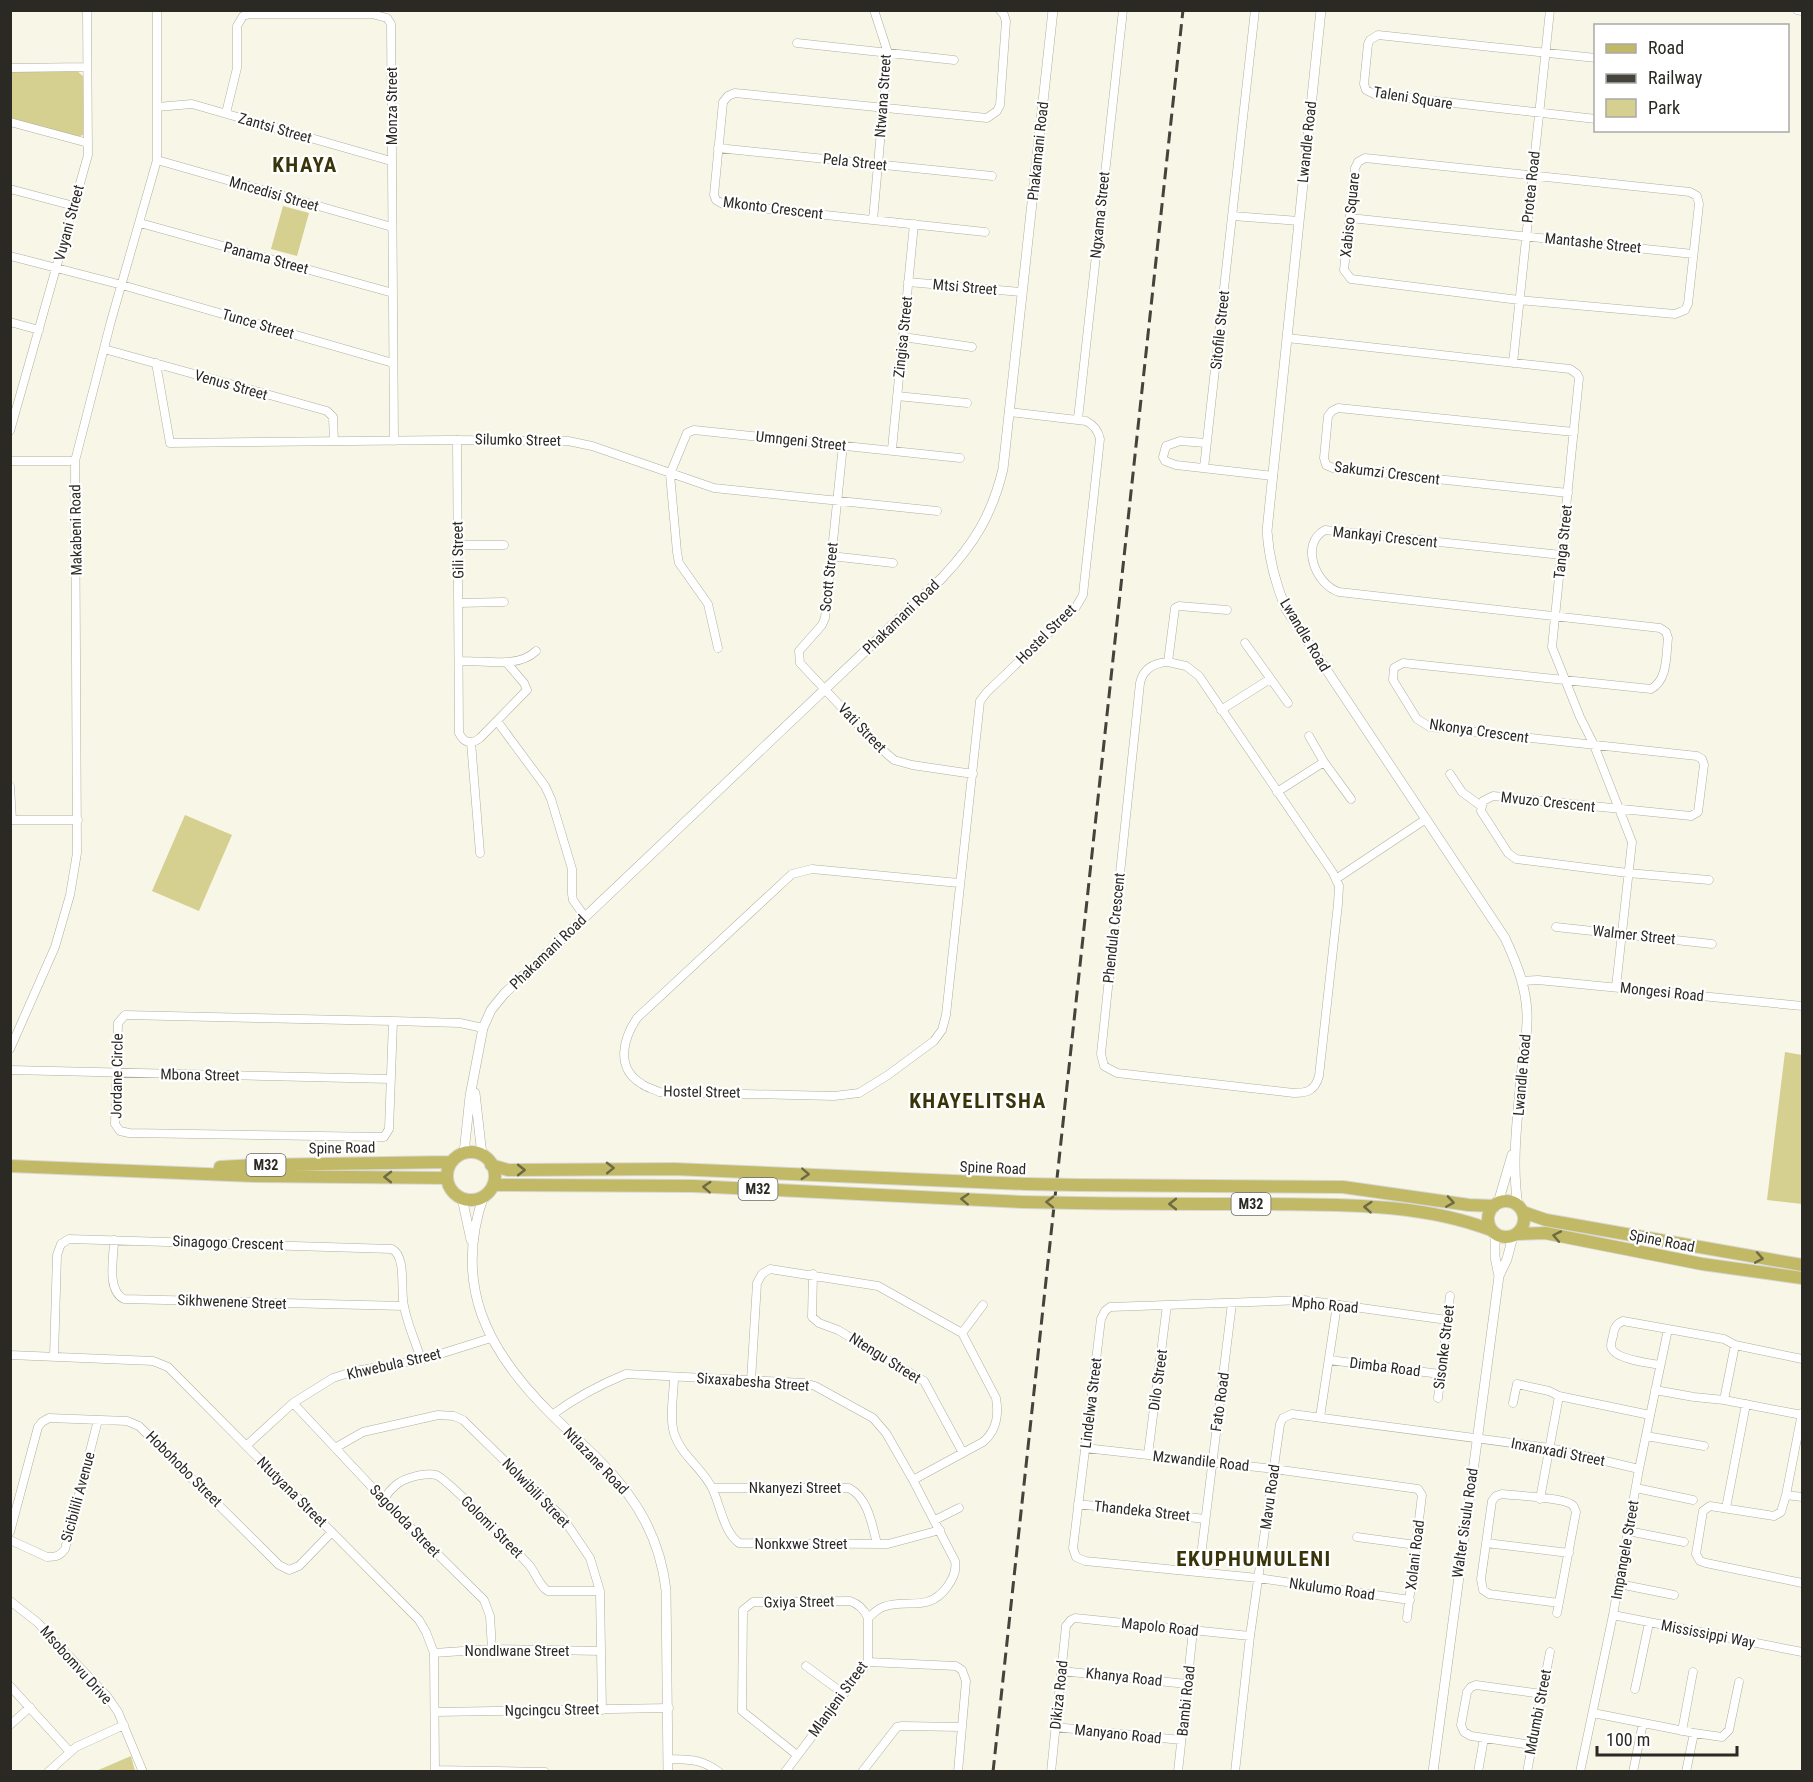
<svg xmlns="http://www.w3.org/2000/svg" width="1813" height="1782" font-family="'Roboto Condensed',sans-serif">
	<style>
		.green { fill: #d5cf90 }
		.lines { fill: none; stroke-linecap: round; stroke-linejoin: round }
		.minor-casing { stroke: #b0af9f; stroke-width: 9 }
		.tertiary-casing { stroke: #b0af9f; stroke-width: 10 }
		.primary-casing { stroke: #d9d8d7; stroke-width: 14 }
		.minor { stroke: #fff; stroke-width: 8 }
		.tertiary { stroke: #fff; stroke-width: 9 }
		.primary { stroke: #c1b966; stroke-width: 12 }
		.rail { stroke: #44433c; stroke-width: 3; stroke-dasharray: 12 6; stroke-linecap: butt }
		.primary-bridge-casing { stroke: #d9d8d7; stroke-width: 14; stroke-linecap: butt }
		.primary-bridge { stroke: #c1b966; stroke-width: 12 }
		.oneway { stroke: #6e6a41 }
		.labels { text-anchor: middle; stroke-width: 4.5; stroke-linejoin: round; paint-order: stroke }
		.shield { fill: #fff; stroke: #6a6965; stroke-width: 1.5 }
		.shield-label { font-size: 14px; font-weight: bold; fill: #2a2923 }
		.street-label { font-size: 15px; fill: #2a2923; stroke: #fff }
		.district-label { font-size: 21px; font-weight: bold; letter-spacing: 1.5px; fill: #393409; stroke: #fff }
	</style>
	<rect width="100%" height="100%" fill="#f8f6e6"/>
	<path class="green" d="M10,71H77L84,77L83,135L77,137L11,118Z
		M283,206L309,213L297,256L271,249Z
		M185,815L232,835L199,911L152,891Z
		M1785,1052L1802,1055V1204L1767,1200Z
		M131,1756L135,1771H96Z"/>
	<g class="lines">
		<g class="minor-casing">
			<path id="minor" d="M1797,10L1802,11
				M797,43L954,60
				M1596,58L1378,35L1370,40L1368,44L1364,84L1366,90L1374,94L1596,119
				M10,68L87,67
				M157,107L192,104L391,161
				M226,113L237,68V26L243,16L250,14H372L387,18L391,24L394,441
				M10,122L88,143
				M718,148L992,176
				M1365,158L1690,192L1697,196L1699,204L1688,304L1685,310L1675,314L1519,300L1351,279L1344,270L1355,168L1358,162Z
				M157,160L392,227
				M10,189L74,206
				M1233,216L1299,221
				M1350,218L1693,254
				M873,220L888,53L874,10
				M140,223L393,293
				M985,232L723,204L716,200L714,195L723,102L728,96L735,93L987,118L997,111L1000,105L1006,21L1004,15L1000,10
				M10,256L122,285L393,363
				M908,282L1022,292
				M10,322L39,330
				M903,337L972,347
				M1287,338L1570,369L1577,374L1579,378L1552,647L1580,717L1594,745L1632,842L1616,987
				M104,349L327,411L333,417L334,441
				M156,363L170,443L448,440L568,441L592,446L714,488L937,511
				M1513,363L1550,10
				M897,396L967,403
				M1078,419L1123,10
				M10,431L88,155L87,10
				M457,440L459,733C464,743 471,745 480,738L527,690L524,683L506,662
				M1206,443L1180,441L1166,446L1163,457L1165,461L1176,465L1273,476
				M843,445L825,618L822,625L799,651L800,663L878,746L894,760L912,765L973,774
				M892,449L914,224
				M10,461H75
				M1204,468L1255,10
				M1568,493L1333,468L1326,465L1324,458L1328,416L1332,411L1338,408L1574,432
				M458,545H504
				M1561,555L1325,530C1299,544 1316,585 1339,592L1660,628L1666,632L1668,638C1666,655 1668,680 1651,689L1403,663L1394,668L1393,680L1417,719L1430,727L1697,756L1702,759L1704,765L1698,812L1691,816L1493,796L1483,801L1481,811L1508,853L1516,859L1628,873L1709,880
				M831,556L893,563
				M458,603L504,602
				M1245,643L1288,703
				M718,648L708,604L679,563L677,552L670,474L687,433L694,430L960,458
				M459,661C482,660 518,669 536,651
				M1168,662L1186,666L1199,676L1333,873L1339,886L1338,904L1319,1076C1315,1090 1308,1093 1294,1093L1117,1073L1104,1066L1101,1054L1140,683C1143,669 1153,663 1168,662Z
				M1168,662L1175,608L1179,606L1227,610
				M1221,710L1270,679
				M497,721L545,786L551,799L572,869V894L573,900L585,917
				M1309,736L1324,762L1351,799
				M471,742L480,853
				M1450,774L1462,792L1481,806
				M10,786L12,820
				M1277,792L1324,762
				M10,820H78
				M1336,879L1426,819
				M959,883L812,869L792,874L637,1018C623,1039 615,1068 642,1084C647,1088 654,1089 659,1092L834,1096L859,1093L888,1075L934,1041L942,1030L946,1015L980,701L987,692L1076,607L1083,595L1084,585L1100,439C1098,430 1094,425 1086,421L1009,412
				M1556,927L1712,944
				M1522,981L1538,980L1802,1006
				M393,1021L125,1015L118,1023L115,1124L120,1131L129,1133L384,1137L389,1129L393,1021L460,1023L483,1028
				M10,1049L55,947L70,895L77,853L75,461L111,321L157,160V10
				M10,1070L390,1079
				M114,1240C114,1257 106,1290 124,1299L404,1306
				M813,1274L812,1317L819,1323L838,1330L924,1381L963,1453
				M962,1333L983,1305
				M10,1355L153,1361L168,1367L419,1620L426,1632L434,1653L435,1772
				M54,1357L57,1255L61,1244L69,1239L392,1249C407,1257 400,1291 404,1306C407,1324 416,1342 421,1360
				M1329,1360L1440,1374
				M1660,1365C1649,1363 1612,1359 1611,1346C1611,1343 1612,1339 1613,1336C1614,1328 1616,1324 1623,1321L1724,1339L1735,1345
				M674,1377C674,1394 669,1416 674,1433C681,1456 704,1469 713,1490C721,1508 724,1532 739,1543L888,1544L940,1530
				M751,1381L757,1283L762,1274L770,1269L878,1286L962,1333L996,1398C999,1415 997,1430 983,1442L913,1480
				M1655,1390L1694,1397L1724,1400
				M1438,1398L1450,1296
				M293,1403L399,1516L484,1600L490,1616L492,1649
				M1513,1403L1517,1384L1549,1391L1559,1396L1650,1415
				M552,1415C575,1398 599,1385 626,1374L804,1383L815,1386L873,1418L886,1433L913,1480L955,1561C957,1571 953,1579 947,1587C928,1613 907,1598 883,1607C877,1609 873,1614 868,1618
				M1802,1415L1724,1400L1735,1345L1802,1359
				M1320,1417L1337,1305
				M1646,1436L1704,1446
				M246,1446L293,1403L333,1378L355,1371L421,1360L491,1338
				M335,1448L363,1432L438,1415L454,1416L463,1420L563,1518L590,1558L600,1591L602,1710
				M1085,1448L1274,1469L1418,1489L1422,1495L1407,1618
				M1148,1455L1167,1305
				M712,1488H849C868,1498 872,1524 877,1544
				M1636,1488L1693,1500
				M1786,1495L1802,1413
				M1802,1497L1786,1495L1781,1512L1774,1516L1710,1506L1703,1511L1696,1554L1700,1561L1706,1563L1802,1583
				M384,1499C387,1494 391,1489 396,1485C404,1478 425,1472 436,1475C448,1479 516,1551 529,1565C536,1573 539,1586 548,1591H600
				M1540,1499L1559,1396
				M1078,1504L1205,1519
				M1726,1508L1746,1404
				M935,1520L959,1508
				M1628,1531L1684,1542
				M10,1532L38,1427L42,1422L49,1418L127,1421L139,1426L279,1565L289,1570L299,1566L332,1532
				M1357,1537L1416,1545
				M10,1540L47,1557C56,1557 60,1556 65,1549L98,1420
				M1486,1543L1569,1553
				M1199,1572L1232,1303
				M1619,1584L1674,1595
				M1410,1600L1258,1578L1085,1561L1076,1557L1073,1548L1101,1319L1105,1311L1110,1307L1304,1300L1447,1320
				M10,1601L37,1622L107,1696L118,1712L143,1772
				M1557,1613L1576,1512C1574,1508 1575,1506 1571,1504C1560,1497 1516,1496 1502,1494L1496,1496L1492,1501L1481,1579L1483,1590L1489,1594L1559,1603
				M1613,1615L1802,1652
				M434,1653L492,1649L601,1651
				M868,1662L956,1666L962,1670L966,1681L958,1772
				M806,1666L844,1694
				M1061,1671L1187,1684
				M10,1686L70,1752
				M1635,1689L1649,1623
				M435,1712L669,1708
				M1593,1713L1694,1733L1722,1737L1729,1730L1739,1682
				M10,1725L30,1707
				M1055,1727L1181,1740
				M1682,1731L1693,1672
				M1532,1745L1471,1736L1464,1732L1461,1725L1467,1692L1471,1687L1476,1685L1542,1694
				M668,1759C690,1760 700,1758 719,1772
				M435,1770L545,1772
				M48,1772L76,1747L124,1725
				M785,1772L868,1662V1618C864,1609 859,1604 850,1601L753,1602L743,1610L742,1711L797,1755
				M862,1772L897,1727L902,1726L961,1727
				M1051,1772L1066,1626L1071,1620L1075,1618L1250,1636
				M1178,1772L1193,1630
				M1235,1772L1250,1636L1280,1424L1283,1418L1292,1414L1550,1448L1639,1469
				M1478,1772L1484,1738
				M1527,1772L1550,1652
				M1580,1772L1613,1615L1639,1469L1668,1329
				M1633,1772L1643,1723
				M1686,1772L1694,1733"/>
		</g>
		<g class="tertiary-casing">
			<path id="tertiary" d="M1321,10L1267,531C1269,559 1275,583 1286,609L1505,938C1516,962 1526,986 1527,1013C1528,1031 1524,1050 1522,1068C1518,1114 1511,1161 1518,1206
				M475,1093L482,1155
				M464,1153L470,1096L483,1028L491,1010L504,994L942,578C974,544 992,515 1003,469L1053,10
				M484,1195C452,1286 488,1352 552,1415C578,1441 607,1464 628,1494C649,1522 662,1556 666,1590L668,1772
				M462,1198L471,1240
				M1498,1203L1512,1155
				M1499,1276L1507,1259L1513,1236
				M1433,1772L1499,1276L1495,1257V1233"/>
		</g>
		<g class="primary-casing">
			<path id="primary" d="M447 1176a24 24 0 1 1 48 0a24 24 0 1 1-48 0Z
				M491,1165L508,1170L674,1169L1026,1184
				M10,1166L254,1176L447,1178
				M220,1167L257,1165L451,1162
				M493,1185L693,1186L1023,1202
				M1079,1185L1343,1187L1469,1205L1494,1206
				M1488 1219a18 18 0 1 1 36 0a18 18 0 1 1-36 0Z
				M1076,1203C1141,1204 1205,1204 1269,1204C1343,1205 1421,1203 1491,1230
				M1523,1212L1546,1220L1802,1265
				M1517,1234L1545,1233L1702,1264L1802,1278"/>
		</g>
		<use href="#minor" class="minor"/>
		<use href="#tertiary" class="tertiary"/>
		<use href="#primary" class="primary"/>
		<path class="rail" d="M993,1772L1183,10"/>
		<g class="primary-bridge-casing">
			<path id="primary-bridge" d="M1026,1184L1079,1185
				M1023,1202L1076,1203"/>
		</g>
		<use href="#primary-bridge" class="primary-bridge"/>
	</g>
	<defs><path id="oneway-chevron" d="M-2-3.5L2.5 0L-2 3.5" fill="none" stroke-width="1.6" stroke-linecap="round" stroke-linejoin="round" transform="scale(1.5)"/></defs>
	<g class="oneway">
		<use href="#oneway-chevron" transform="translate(610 1168) rotate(-1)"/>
		<use href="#oneway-chevron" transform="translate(521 1170)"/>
		<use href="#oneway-chevron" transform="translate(805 1174) rotate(3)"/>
		<use href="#oneway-chevron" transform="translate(388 1177) rotate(-179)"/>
		<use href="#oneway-chevron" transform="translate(707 1187) rotate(-177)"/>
		<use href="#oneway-chevron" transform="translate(965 1199) rotate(-177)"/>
		<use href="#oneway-chevron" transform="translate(1050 1202) rotate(-179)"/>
		<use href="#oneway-chevron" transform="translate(1450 1202) rotate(9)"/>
		<use href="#oneway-chevron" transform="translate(1173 1204) rotate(-180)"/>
		<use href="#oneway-chevron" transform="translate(1368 1207) rotate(-176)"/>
		<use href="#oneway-chevron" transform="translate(1557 1236) rotate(-169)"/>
		<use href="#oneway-chevron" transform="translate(1759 1258) rotate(10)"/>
	</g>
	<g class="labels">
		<g class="shield">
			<rect x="246.5" y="1154" width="39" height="22" rx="4.5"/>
			<rect x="738.5" y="1178" width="39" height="22" rx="4.5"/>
			<rect x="1231.5" y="1193" width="39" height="22" rx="4.5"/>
		</g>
		<g class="shield-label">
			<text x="266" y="1170">M32</text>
			<text x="758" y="1194">M32</text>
			<text x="1251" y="1209">M32</text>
		</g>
		<g class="street-label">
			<text transform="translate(883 96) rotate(-86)" y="5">Ntwana Street</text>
			<text transform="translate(1413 98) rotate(9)" y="5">Taleni Square</text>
			<text transform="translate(392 106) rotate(-90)" y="5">Monza Street</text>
			<text transform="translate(275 128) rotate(16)" y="5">Zantsi Street</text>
			<text transform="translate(1307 142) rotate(-84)" y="5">Lwandle Road</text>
			<text transform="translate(1038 151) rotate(-84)" y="5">Phakamani Road</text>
			<text transform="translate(855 162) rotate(6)" y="5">Pela Street</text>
			<text transform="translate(1531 187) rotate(-84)" y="5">Protea Road</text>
			<text transform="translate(274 194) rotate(16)" y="5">Mncedisi Street</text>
			<text transform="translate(773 208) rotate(7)" y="5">Mkonto Crescent</text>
			<text transform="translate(1100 215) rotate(-84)" y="5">Ngxama Street</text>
			<text transform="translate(1350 215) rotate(-84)" y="5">Xabiso Square</text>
			<text transform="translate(69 223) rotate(-75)" y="5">Vuyani Street</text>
			<text transform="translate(1593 243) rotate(6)" y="5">Mantashe Street</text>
			<text transform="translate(266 258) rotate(15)" y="5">Panama Street</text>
			<text transform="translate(965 287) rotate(5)" y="5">Mtsi Street</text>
			<text transform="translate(258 324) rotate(16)" y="5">Tunce Street</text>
			<text transform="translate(1220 330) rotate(-84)" y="5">Sitofile Street</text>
			<text transform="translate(903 337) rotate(-84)" y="5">Zingisa Street</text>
			<text transform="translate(231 385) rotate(16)" y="5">Venus Street</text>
			<text transform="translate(518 440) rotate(1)" y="5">Silumko Street</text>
			<text transform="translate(801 441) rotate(6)" y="5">Umngeni Street</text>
			<text transform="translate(1387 473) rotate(7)" y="5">Sakumzi Crescent</text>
			<text transform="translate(76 530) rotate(-91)" y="5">Makabeni Road</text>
			<text transform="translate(1385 537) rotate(6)" y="5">Mankayi Crescent</text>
			<text transform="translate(1563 542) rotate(-84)" y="5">Tanga Street</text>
			<text transform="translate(458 550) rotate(-91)" y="5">Gili Street</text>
			<text transform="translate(829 577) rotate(-84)" y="5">Scott Street</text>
			<text transform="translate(901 617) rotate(-44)" y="5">Phakamani Road</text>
			<text transform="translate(1046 634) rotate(-45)" y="5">Hostel Street</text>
			<text transform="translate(1305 635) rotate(59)" y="5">Lwandle Road</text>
			<text transform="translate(862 728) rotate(46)" y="5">Vati Street</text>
			<text transform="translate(1479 731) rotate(8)" y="5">Nkonya Crescent</text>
			<text transform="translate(1548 802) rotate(6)" y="5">Mvuzo Crescent</text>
			<text transform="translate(1114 928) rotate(-84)" y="5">Phendula Crescent</text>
			<text transform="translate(1634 935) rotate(6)" y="5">Walmer Street</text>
			<text transform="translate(548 952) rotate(-44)" y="5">Phakamani Road</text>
			<text transform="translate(1662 992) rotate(6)" y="5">Mongesi Road</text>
			<text transform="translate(200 1075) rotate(1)" y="5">Mbona Street</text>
			<text transform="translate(1522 1075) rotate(-85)" y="5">Lwandle Road</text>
			<text transform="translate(117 1076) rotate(-89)" y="5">Jordane Circle</text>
			<text transform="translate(702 1092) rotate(1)" y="5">Hostel Street</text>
			<text transform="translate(342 1148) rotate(-1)" y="5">Spine Road</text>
			<text transform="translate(993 1168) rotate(2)" y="5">Spine Road</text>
			<text transform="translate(1662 1241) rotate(11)" y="5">Spine Road</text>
			<text transform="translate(228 1243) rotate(2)" y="5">Sinagogo Crescent</text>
			<text transform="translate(232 1302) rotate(2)" y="5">Sikhwenene Street</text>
			<text transform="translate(1325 1305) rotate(5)" y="5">Mpho Road</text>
			<text transform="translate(1444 1347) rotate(-83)" y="5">Sisonke Street</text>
			<text transform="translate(885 1358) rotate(32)" y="5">Ntengu Street</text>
			<text transform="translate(394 1364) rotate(-13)" y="5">Khwebula Street</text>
			<text transform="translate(1385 1367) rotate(7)" y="5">Dimba Road</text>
			<text transform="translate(1158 1380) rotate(-82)" y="5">Dilo Street</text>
			<text transform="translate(753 1382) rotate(4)" y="5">Sixaxabesha Street</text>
			<text transform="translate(1220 1402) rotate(-82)" y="5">Fato Road</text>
			<text transform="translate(1091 1403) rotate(-83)" y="5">Lindelwa Street</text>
			<text transform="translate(1558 1452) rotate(11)" y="5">Inxanxadi Street</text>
			<text transform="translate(596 1461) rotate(46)" y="5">Ntlazane Road</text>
			<text transform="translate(1201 1461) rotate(6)" y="5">Mzwandile Road</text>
			<text transform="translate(184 1469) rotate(45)" y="5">Hobohobo Street</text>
			<text x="795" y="1493">Nkanyezi Street</text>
			<text transform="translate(292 1492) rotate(45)" y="5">Ntutyana Street</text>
			<text transform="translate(536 1493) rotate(46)" y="5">Nolwibili Street</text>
			<text transform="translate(78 1497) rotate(-75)" y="5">Sicibilili Avenue</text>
			<text transform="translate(1270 1497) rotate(-82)" y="5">Mavu Road</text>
			<text transform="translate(1142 1511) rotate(6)" y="5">Thandeka Street</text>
			<text transform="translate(405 1521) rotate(46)" y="5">Sagoloda Street</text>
			<text transform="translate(1465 1523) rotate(-82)" y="5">Walter Sisulu Road</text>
			<text transform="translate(492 1527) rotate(45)" y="5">Golomi Street</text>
			<text x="801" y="1549">Nonkxwe Street</text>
			<text transform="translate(1625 1550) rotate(-80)" y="5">Impangele Street</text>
			<text transform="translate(1415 1555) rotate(-83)" y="5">Xolani Road</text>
			<text transform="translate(1332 1589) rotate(8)" y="5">Nkulumo Road</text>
			<text transform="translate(799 1602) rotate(-1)" y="5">Gxiya Street</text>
			<text transform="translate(1160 1627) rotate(6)" y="5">Mapolo Road</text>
			<text transform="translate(1708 1634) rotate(11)" y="5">Mississippi Way</text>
			<text x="517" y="1656">Nondlwane Street</text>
			<text transform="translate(76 1665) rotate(48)" y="5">Msobomvu Drive</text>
			<text transform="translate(1124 1677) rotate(6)" y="5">Khanya Road</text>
			<text transform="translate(1059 1695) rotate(-84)" y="5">Dikiza Road</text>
			<text transform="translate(838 1699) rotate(-54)" y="5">Mlanjeni Street</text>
			<text transform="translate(1186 1701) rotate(-84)" y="5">Bambi Road</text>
			<text transform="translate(552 1710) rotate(-1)" y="5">Ngcingcu Street</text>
			<text transform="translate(1538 1712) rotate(-79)" y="5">Mdumbi Street</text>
			<text transform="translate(1118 1734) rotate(6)" y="5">Manyano Road</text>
		</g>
		<g class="district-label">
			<text x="305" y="172">KHAYA</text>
			<text x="978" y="1108">KHAYELITSHA</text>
			<text x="1254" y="1566">EKUPHUMULENI</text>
		</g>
	</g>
	<rect width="1813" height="1782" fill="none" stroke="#2a2923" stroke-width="24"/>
	<rect x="1594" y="24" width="195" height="108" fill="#ffffff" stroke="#aaa9a7" stroke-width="1.5"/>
	<rect x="1606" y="44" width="30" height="9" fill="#c1b966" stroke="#aaa9a7" stroke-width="1.5"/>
	<text x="1648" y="54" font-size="18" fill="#2a2923">Road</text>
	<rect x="1606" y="74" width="30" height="9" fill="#44433c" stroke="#aaa9a7" stroke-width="1.5"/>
	<text x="1648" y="84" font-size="18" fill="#2a2923">Railway</text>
	<rect x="1606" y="99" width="30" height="18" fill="#d5cf90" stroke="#aaa9a7" stroke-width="1.5"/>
	<text x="1648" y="114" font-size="18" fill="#2a2923">Park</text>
	<path d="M1597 1746v9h140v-9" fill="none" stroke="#2a2923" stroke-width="3"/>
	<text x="1606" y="1746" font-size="18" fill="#2a2923" stroke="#ffffff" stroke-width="4.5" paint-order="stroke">100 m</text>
</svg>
